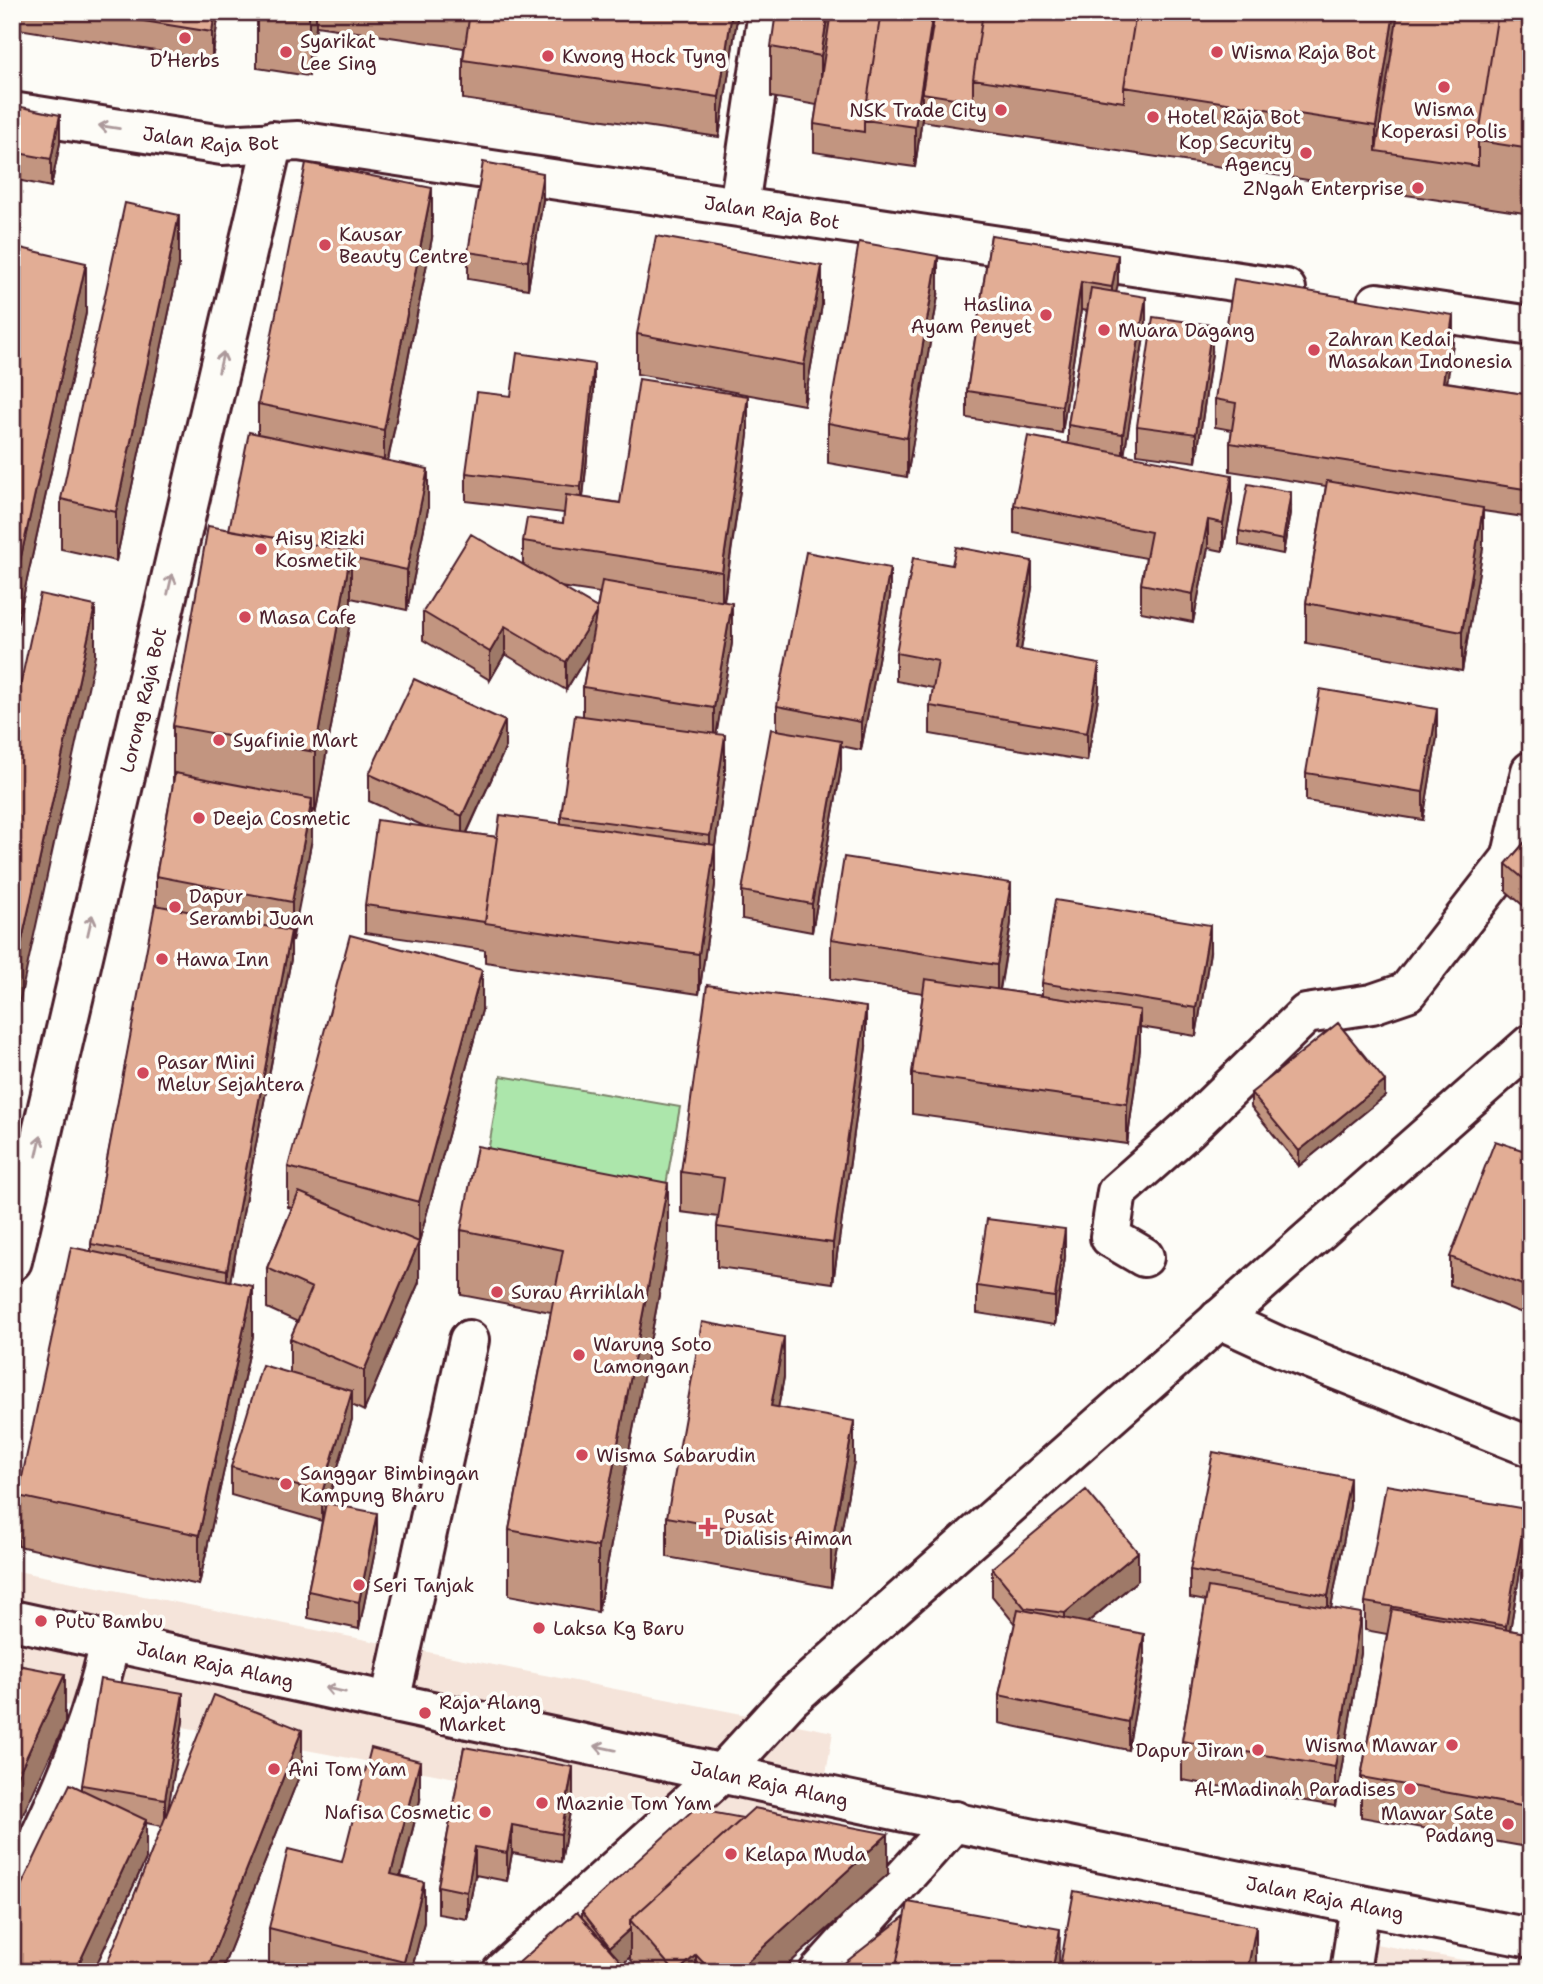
<svg xmlns="http://www.w3.org/2000/svg" width="1543" height="1984" font-family="'Shantell Sans',sans-serif">
	<style>
		.built { fill: #f5e4da }
		.green { fill: #ace6ab; stroke: #7b826b; stroke-width: 2 }
		.lines { fill: none; stroke-linecap: round; stroke-linejoin: round }
		.minor-casing { stroke: #4a1f2b; stroke-width: 44 }
		.minor { stroke: #fdfcf7; stroke-width: 38 }
		.wall { fill: #c29580; stroke: #4a1f2b; stroke-width: 2; fill-rule: evenodd }
		.shaded-wall { fill: #9e7968; stroke: #4a1f2b; stroke-width: 2 }
		.building { fill: #e2ad95; stroke: #4a1f2b; stroke-width: 2 }
		.oneway { stroke: #ac999b }
		.poi-dot { fill: #d1495b; stroke: #fdfcf7; stroke-width: 2.5 }
		.labels { text-anchor: middle; stroke-width: 7; stroke-linejoin: round; paint-order: stroke }
		.poi-label { font-size: 19px; fill: #4a1f2b; stroke: #fdfcf7; text-anchor: start }
		.street-label { font-size: 19px; fill: #4a1f2b; stroke: #fdfcf7 }
	</style>
	<rect width="100%" height="100%" fill="#fdfcf7"/>
	<filter id="ink" filterUnits="userSpaceOnUse"><feTurbulence type="fractalNoise" baseFrequency=".0143" numOctaves="2"/><feDisplacementMap in="SourceGraphic" scale="14" xChannelSelector="R" yChannelSelector="G"/><feConvolveMatrix kernelMatrix="1 2 1 2 8 2 1 2 1" color-interpolation-filters="sRGB"/></filter>
	<g filter="url(#ink)">
		<path class="built" d="M12,1570L833,1732L814,1845L12,1695Z
			M1370,1943L1528,1972H1366Z"/>
		<path class="green" d="M501,1076L680,1107L659,1224L481,1193Z"/>
		<g class="lines">
			<g class="minor-casing">
				<g id="minor">
					<path id="s1" d="M12,112L222,145L298,141L1286,289"/>
					<path d="M739,206L768,12"/>
					<path d="M1377,303L1531,326"/>
					<path d="M1511,860L1531,771"/>
					<path d="M1144,1257L1110,1237L1117,1192L1188,1129L1306,1014L1372,1004L1407,992L1509,861"/>
					<path id="s2" d="M12,1261L273,141"/>
					<path d="M1219,1319L1280,1347L1531,1447"/>
					<path id="s3" d="M12,1620C518,1730 1023,1841 1531,1938"/>
					<path d="M390,1702L469,1340"/>
					<path d="M12,1894C52,1814 92,1729 110,1641"/>
					<path d="M502,1972L723,1772L791,1698L1531,1044"/>
					<path d="M819,1972L955,1821"/>
					<path d="M1350,1972L1360,1905"/>
				</g>
			</g>
			<use href="#minor" class="minor"/>
		</g>
		<path class="wall" d="M12,12H219L212,60L12,28Z
			M257,12H738L719,137L463,99V60L464,48L316,26L309,76L257,68Z
			M1531,12V214L973,129L922,121V118L915,167L864,160L814,152V124L817,105L771,97V47Z
			M12,105L60,143L51,187L12,179Z
			M543,200L528,289L468,279V252Z
			M991,235L1118,283L1116,292L1146,325L1124,454L1232,503L1223,551L1208,548L1193,622L1141,612V584L1146,558L1014,533V505L1068,444V425L1087,311L1081,310L1062,433L967,418V391Z
			M432,238L388,461L428,509L407,610L351,598V616L315,816H312V839L291,942V959L230,1281L253,1336L199,1585L18,1546V1496L91,1251V1244L156,905V876L173,785V726L258,434V404Z
			M12,246L86,313L16,629L12,628Z
			M179,265L116,561L61,549V499Z
			M938,296L907,477L828,463V423Z
			M822,305L804,405L637,374V334Z
			M1453,343L1447,382L1531,395V518L1483,511V548L1462,671L1306,643V603L1326,486L1230,471V443L1232,430L1215,427V399Z
			M1212,353L1196,462L1137,454V426Z
			M594,391L583,498L620,503L748,435L724,602L732,643L716,734L725,775L715,846V885L699,994L485,962V950L365,933V905L426,827L369,801V774L505,749L467,833L497,837L561,824V816L583,716V687L589,652L566,690L505,654L490,680L423,640V612L523,565V541L563,523L564,513L466,501V473L511,396ZM560,587L600,593L597,608Z
			M1291,507L1283,554L1239,545V531Z
			M1032,588L1021,650L1099,692L1087,761L930,734V706L933,688L896,681V653Z
			M890,596L861,750L841,746V769L812,932L742,919V891L777,730V706Z
			M1437,737L1423,820L1306,801V773Z
			M1531,835V912L1506,891V864Z
			M1011,923L1000,990L1042,996V983L1210,952L1196,1036L1140,1027V1049L1127,1144L912,1114V1074L923,993L831,979V939Z
			M482,1010L419,1242L415,1241L419,1282L364,1411L352,1405V1419L327,1504L377,1541L359,1629L308,1618V1591L322,1521L231,1495V1467L290,1373V1339L298,1322L267,1308V1268L292,1208L288,1207V1167Z
			M866,1047L833,1283L717,1267V1227L719,1217L681,1212V1172Z
			M1251,1093L1385,1096L1299,1166L1251,1107Z
			M1531,1153L1530,1316L1450,1285V1257Z
			M461,1230L668,1248L598,1612L509,1595V1530L551,1312L461,1295Z
			M1065,1257L1055,1325L977,1313V1286Z
			M784,1377L778,1407L854,1461L831,1587L667,1557V1517Z
			M1350,1506L1331,1608L1361,1653L1335,1806L1182,1780V1741L1206,1601L1190,1598V1570Z
			M1526,1536L1510,1630L1531,1634L1527,1847L1361,1817V1777L1387,1634L1365,1630V1602Z
			M992,1568L1138,1580L1087,1623L1144,1662L1128,1750L999,1723V1695L1015,1624L992,1596Z
			M183,1721L167,1813L302,1769L221,1972H104L162,1826L146,1823V1859L93,1972H12L82,1790V1785Z
			M464,1747L573,1795L561,1862L512,1853L507,1881L475,1875L467,1919L438,1914V1886Z
			M420,1800L401,1877L424,1922L411,1972H284L269,1968V1928L342,1862Z
			M888,1874L780,1972H641L630,1959V1957L623,1964L582,1918V1911Z"/>
		<path class="shaded-wall" d="M215,12H219L212,60V32Z
			M309,12H316V26L309,76Z
			M732,12H738L719,137V97Z
			M828,12H835L821,105V56Z
			M933,12H939L922,93V118L915,167V127Z
			M1394,12H1404L1376,151V126Z
			M60,115V143L51,187V159Z
			M543,173V200L528,289V261Z
			M432,188V238L384,480V430Z
			M179,215V265L116,561V512Z
			M1118,255V283L1112,315V287Z
			M938,256V296L907,477V438Z
			M86,263V313L16,629V579Z
			M822,266V305L804,405V365Z
			M1081,282V310L1062,433V406Z
			M1146,297V325L1123,462V434Z
			M1453,315V343L1443,409V382Z
			M1212,325V353L1196,462V434Z
			M594,364V391L581,515V487Z
			M748,396V435L722,612V572Z
			M428,469V509L407,610V570Z
			M1232,475V503L1223,551V523Z
			M1291,492V507L1283,554V540Z
			M1483,508V548L1462,671V632Z
			M1208,520V548L1193,622V594Z
			M351,551V616L315,816V752Z
			M1032,561V588L1016,677V649Z
			M890,568V596L861,750V722Z
			M732,603V643L714,748V708Z
			M95,606V656L12,1036V986Z
			M598,609V637L566,690V662Z
			M505,626V654L490,680V652Z
			M1099,664V692L1087,761V733Z
			M1437,709V737L1423,820V792Z
			M505,721V749L462,843V816Z
			M725,735V775L715,846V885L699,994V954L710,875V836Z
			M841,741V769L812,932V904Z
			M312,799V839L292,942V902Z
			M1011,883V923L997,1005V965Z
			M1210,925V952L1196,1036V1008Z
			M291,931V959L227,1298V1270Z
			M482,970V1010L419,1242V1202Z
			M866,1007V1047L833,1283V1243Z
			M1140,1010V1049L1127,1144V1104Z
			M1385,1081V1096L1299,1166V1151Z
			M668,1183V1248L598,1612V1547Z
			M1065,1229V1257L1055,1325V1297Z
			M419,1242V1282L364,1411V1371Z
			M253,1286V1336L199,1585V1535Z
			M784,1337V1377L771,1446V1406Z
			M352,1391V1419L322,1521V1493Z
			M854,1421V1461L831,1587V1547Z
			M1350,1478V1506L1328,1624V1596Z
			M1526,1509V1536L1506,1654V1626Z
			M377,1513V1541L359,1629V1602Z
			M1138,1552V1580L1065,1641V1613Z
			M1361,1613V1653L1335,1806V1767Z
			M1144,1634V1662L1128,1750V1722Z
			M65,1674V1724L12,1838V1788Z
			M183,1693V1721L165,1827V1799Z
			M302,1730V1769L221,1972H206Z
			M420,1761V1800L391,1914V1874Z
			M573,1767V1795L561,1862V1834Z
			M1531,1788V1827L1527,1847V1807Z
			M146,1820V1859L93,1972H75Z
			M512,1825V1853L507,1881V1853Z
			M888,1834V1874L780,1972H736Z
			M475,1847V1875L467,1919V1892Z
			M424,1882V1922L411,1972H404V1962Z
			M1256,1926V1966L1254,1972H1247Z
			M630,1929V1957L614,1972H610V1947Z
			M1060,1929L1059,1972H1052Z
			M696,1955V1972H677Z"/>
		<path class="building" d="M88,12H215L212,32Z
			M470,12H732L719,97L463,60Z
			M776,12H828L821,56L771,47Z
			M831,12H881L864,120V132L814,124Z
			M881,12H933L915,127L864,120Z
			M935,12H983L973,79V101L922,93Z
			M983,12H1136L1124,87V102L973,79Z
			M1136,12H1394L1376,126L1124,87Z
			M1398,12H1498L1478,141V166L1376,151Z
			M1498,12H1531V149L1478,141Z
			M12,105L60,115L51,159L12,152Z
			M483,162L543,173L528,261L468,252Z
			M306,163L432,188L384,430L258,404Z
			M125,203L179,215L116,512L61,499Z
			M991,235L1118,255L1112,287L1081,282L1062,406L967,391Z
			M656,236L822,266L804,365L637,334Z
			M859,242L938,256L907,438L828,423Z
			M12,246L86,263L16,579L12,578Z
			M1234,279L1453,315L1443,382L1531,395V490L1230,443L1236,403L1215,399Z
			M1091,288L1146,297L1123,434L1068,425Z
			M1153,317L1212,325L1196,434L1137,426Z
			M517,353L594,364L581,487L466,473L477,392L511,396Z
			M639,379L748,396L722,572L523,541L527,518L563,523L566,495L620,503Z
			M249,432L428,469L407,570L351,558V551L229,530Z
			M1028,436L1232,475L1223,523L1208,520L1193,594L1141,584L1151,532L1014,505Z
			M1327,481L1483,508L1462,632L1306,603Z
			M1248,484L1291,492L1283,540L1239,531Z
			M208,526L351,551L315,752L173,726Z
			M471,534L597,608L596,613L566,662L505,626L490,652L423,612Z
			M956,547L1032,561L1016,649L1099,664L1087,733L930,706L938,661L896,653L913,558L952,565Z
			M806,552L890,568L861,722L777,706Z
			M602,581L732,603L714,708L583,687Z
			M40,594L95,606L12,986V723Z
			M414,679L505,721L462,816L369,774Z
			M1320,689L1437,709L1423,792L1306,773Z
			M575,715L725,735L710,836L561,816Z
			M771,729L841,741L812,904L742,891Z
			M175,773L312,799L292,902L156,876Z
			M500,815L715,845L699,954L485,923Z
			M377,820L497,837L485,922L365,905Z
			M1531,835V885L1506,864Z
			M844,857L1011,883L997,965L831,939Z
			M1055,900L1210,925L1196,1008L1042,983Z
			M155,905L291,931L227,1270L91,1244Z
			M350,935L482,970L419,1202L288,1167Z
			M925,979L1140,1010L1127,1104L912,1074Z
			M707,985L866,1007L833,1243L717,1227L724,1178L681,1172Z
			M1338,1023L1385,1081L1299,1151L1251,1093Z
			M1495,1141L1531,1153L1530,1288L1450,1257Z
			M477,1146L668,1183L598,1547L509,1530L563,1250L461,1230Z
			M299,1192L419,1242L364,1371L290,1339L312,1288L267,1268Z
			M987,1219L1065,1229L1055,1297L977,1286Z
			M71,1247L253,1286L199,1535L18,1496Z
			M702,1322L784,1337L771,1406L854,1421L831,1547L667,1517Z
			M262,1365L352,1391L322,1493L231,1467Z
			M1213,1452L1350,1478L1328,1596L1190,1570Z
			M1386,1485L1526,1509L1506,1626L1365,1602Z
			M1086,1490L1138,1552L1065,1613L1025,1608L992,1568Z
			M326,1503L377,1513L359,1602L308,1591Z
			M1208,1587L1361,1613L1335,1767L1182,1741Z
			M1018,1609L1144,1634L1128,1722L999,1695Z
			M1392,1609L1531,1634V1788L1527,1807L1361,1777Z
			M12,1664L65,1674L12,1788Z
			M100,1679L183,1693L165,1799L82,1785Z
			M214,1695L302,1730L206,1972H108L104,1971Z
			M464,1747L573,1767L561,1834L512,1825L507,1853L475,1847L467,1892L438,1886Z
			M371,1748L420,1761L391,1874L424,1882L404,1962L269,1928L288,1849L342,1862Z
			M70,1784L146,1820L75,1972H12V1905Z
			M754,1808L888,1834L736,1972H712L696,1955L677,1972H675L630,1920Z
			M694,1809L743,1818L630,1920V1929L610,1947L582,1911Z
			M1074,1891L1256,1926L1247,1972H1059Z
			M908,1902L1060,1929L1052,1972H895Z
			M577,1912L630,1972H508Z
			M905,1916L895,1972H833Z
			M1452,1966L1481,1972H1451Z"/>
		<defs><path id="oneway-shaft" d="M-6 0H5M1.5-3L5.5 0L1.5 3" fill="none" stroke-width="1.6" stroke-linecap="round" stroke-linejoin="round" transform="scale(1.75)"/></defs>
		<g class="oneway">
			<use href="#oneway-shaft" transform="translate(109 127) rotate(-171)"/>
			<use href="#oneway-shaft" transform="translate(221 362) rotate(-77)"/>
			<use href="#oneway-shaft" transform="translate(170 584) rotate(-77)"/>
			<use href="#oneway-shaft" transform="translate(90 925) rotate(-77)"/>
			<use href="#oneway-shaft" transform="translate(39 1146) rotate(-77)"/>
			<use href="#oneway-shaft" transform="translate(335 1690) rotate(-168)"/>
			<use href="#oneway-shaft" transform="translate(605 1748) rotate(-168)"/>
		</g>
	</g>
	<g class="poi-dot">
		<circle cx="185" cy="38" r="7"/>
		<circle cx="286" cy="52" r="7"/>
		<circle cx="1217" cy="52" r="7"/>
		<circle cx="548" cy="56" r="7"/>
		<circle cx="1444" cy="87" r="7"/>
		<circle cx="1001" cy="110" r="7"/>
		<circle cx="1153" cy="117" r="7"/>
		<circle cx="1306" cy="153" r="7"/>
		<circle cx="1418" cy="188" r="7"/>
		<circle cx="325" cy="245" r="7"/>
		<circle cx="1046" cy="315" r="7"/>
		<circle cx="1104" cy="330" r="7"/>
		<circle cx="1314" cy="350" r="7"/>
		<circle cx="261" cy="549" r="7"/>
		<circle cx="245" cy="617" r="7"/>
		<circle cx="219" cy="740" r="7"/>
		<circle cx="199" cy="818" r="7"/>
		<circle cx="175" cy="907" r="7"/>
		<circle cx="162" cy="959" r="7"/>
		<circle cx="143" cy="1073" r="7"/>
		<circle cx="497" cy="1292" r="7"/>
		<circle cx="579" cy="1355" r="7"/>
		<circle cx="582" cy="1455" r="7"/>
		<circle cx="286" cy="1484" r="7"/>
		<path d="M704.5 1516.5h7v7h7v7h-7v7h-7v-7h-7v-7h7z"/>
		<circle cx="359" cy="1585" r="7"/>
		<circle cx="41" cy="1621" r="7"/>
		<circle cx="539" cy="1628" r="7"/>
		<circle cx="425" cy="1713" r="7"/>
		<circle cx="1452" cy="1745" r="7"/>
		<circle cx="1258" cy="1750" r="7"/>
		<circle cx="274" cy="1769" r="7"/>
		<circle cx="1410" cy="1789" r="7"/>
		<circle cx="542" cy="1803" r="7"/>
		<circle cx="485" cy="1812" r="7"/>
		<circle cx="1508" cy="1824" r="7"/>
		<circle cx="731" cy="1854" r="7"/>
	</g>
	<g class="labels">
		<g class="poi-label">
			<text x="300" y="48">Syarikat<tspan x="300" dy="22">Lee Sing</tspan></text>
			<text x="1231" y="59">Wisma Raja Bot</text>
			<text x="562" y="63">Kwong Hock Tyng</text>
			<text x="185" y="67" text-anchor="middle">D’Herbs</text>
			<text x="1444" y="116" text-anchor="middle">Wisma<tspan x="1444" dy="22">Koperasi Polis</tspan></text>
			<text x="987" y="117" text-anchor="end">NSK Trade City</text>
			<text x="1167" y="124">Hotel Raja Bot</text>
			<text x="1292" y="149" text-anchor="end">Kop Security<tspan x="1292" dy="22">Agency</tspan></text>
			<text x="1404" y="195" text-anchor="end">ZNgah Enterprise</text>
			<text x="339" y="241">Kausar<tspan x="339" dy="22">Beauty Centre</tspan></text>
			<text x="1032" y="311" text-anchor="end">Haslina<tspan x="1032" dy="22">Ayam Penyet</tspan></text>
			<text x="1118" y="337">Muara Dagang</text>
			<text x="1328" y="346">Zahran Kedai<tspan x="1328" dy="22">Masakan Indonesia</tspan></text>
			<text x="275" y="545">Aisy Rizki<tspan x="275" dy="22">Kosmetik</tspan></text>
			<text x="259" y="624">Masa Cafe</text>
			<text x="233" y="747">Syafinie Mart</text>
			<text x="213" y="825">Deeja Cosmetic</text>
			<text x="189" y="903">Dapur<tspan x="189" dy="22">Serambi Juan</tspan></text>
			<text x="176" y="966">Hawa Inn</text>
			<text x="157" y="1069">Pasar Mini<tspan x="157" dy="22">Melur Sejahtera</tspan></text>
			<text x="511" y="1299">Surau Arrihlah</text>
			<text x="593" y="1351">Warung Soto<tspan x="593" dy="22">Lamongan</tspan></text>
			<text x="596" y="1462">Wisma Sabarudin</text>
			<text x="300" y="1480">Sanggar Bimbingan<tspan x="300" dy="22">Kampung Bharu</tspan></text>
			<text x="724" y="1523">Pusat<tspan x="724" dy="22">Dialisis Aiman</tspan></text>
			<text x="373" y="1592">Seri Tanjak</text>
			<text x="55" y="1628">Putu Bambu</text>
			<text x="553" y="1635">Laksa Kg Baru</text>
			<text x="439" y="1709">Raja Alang<tspan x="439" dy="22">Market</tspan></text>
			<text x="1438" y="1752" text-anchor="end">Wisma Mawar</text>
			<text x="1244" y="1757" text-anchor="end">Dapur Jiran</text>
			<text x="288" y="1776">Ani Tom Yam</text>
			<text x="1396" y="1796" text-anchor="end">Al-Madinah Paradises</text>
			<text x="556" y="1810">Maznie Tom Yam</text>
			<text x="471" y="1819" text-anchor="end">Nafisa Cosmetic</text>
			<text x="1494" y="1820" text-anchor="end">Mawar Sate<tspan x="1494" dy="22">Padang</tspan></text>
			<text x="745" y="1861">Kelapa Muda</text>
		</g>
		<g class="street-label">
			<text dy="7" stroke="none"><textPath href="#s1" startOffset="201">Jalan Raja Bot</textPath></text>
			<text dy="7" stroke="none"><textPath href="#s1" startOffset="768">Jalan Raja Bot</textPath></text>
			<text dy="7" stroke="none"><textPath href="#s2" startOffset="576">Lorong Raja Bot</textPath></text>
			<text dy="7" stroke="none"><textPath href="#s3" startOffset="208">Jalan Raja Alang</textPath></text>
			<text dy="7" stroke="none"><textPath href="#s3" startOffset="775">Jalan Raja Alang</textPath></text>
			<text dy="7" stroke="none"><textPath href="#s3" startOffset="1342">Jalan Raja Alang</textPath></text>
		</g>
	</g>
	<rect width="1543" height="1984" fill="none" stroke="#fdfcf7" stroke-width="42"/>
	<rect x="21" y="21" width="1501" height="1942" fill="none" stroke="#4a1f2b" stroke-width="2.5" filter="url(#ink)"/>
</svg>
